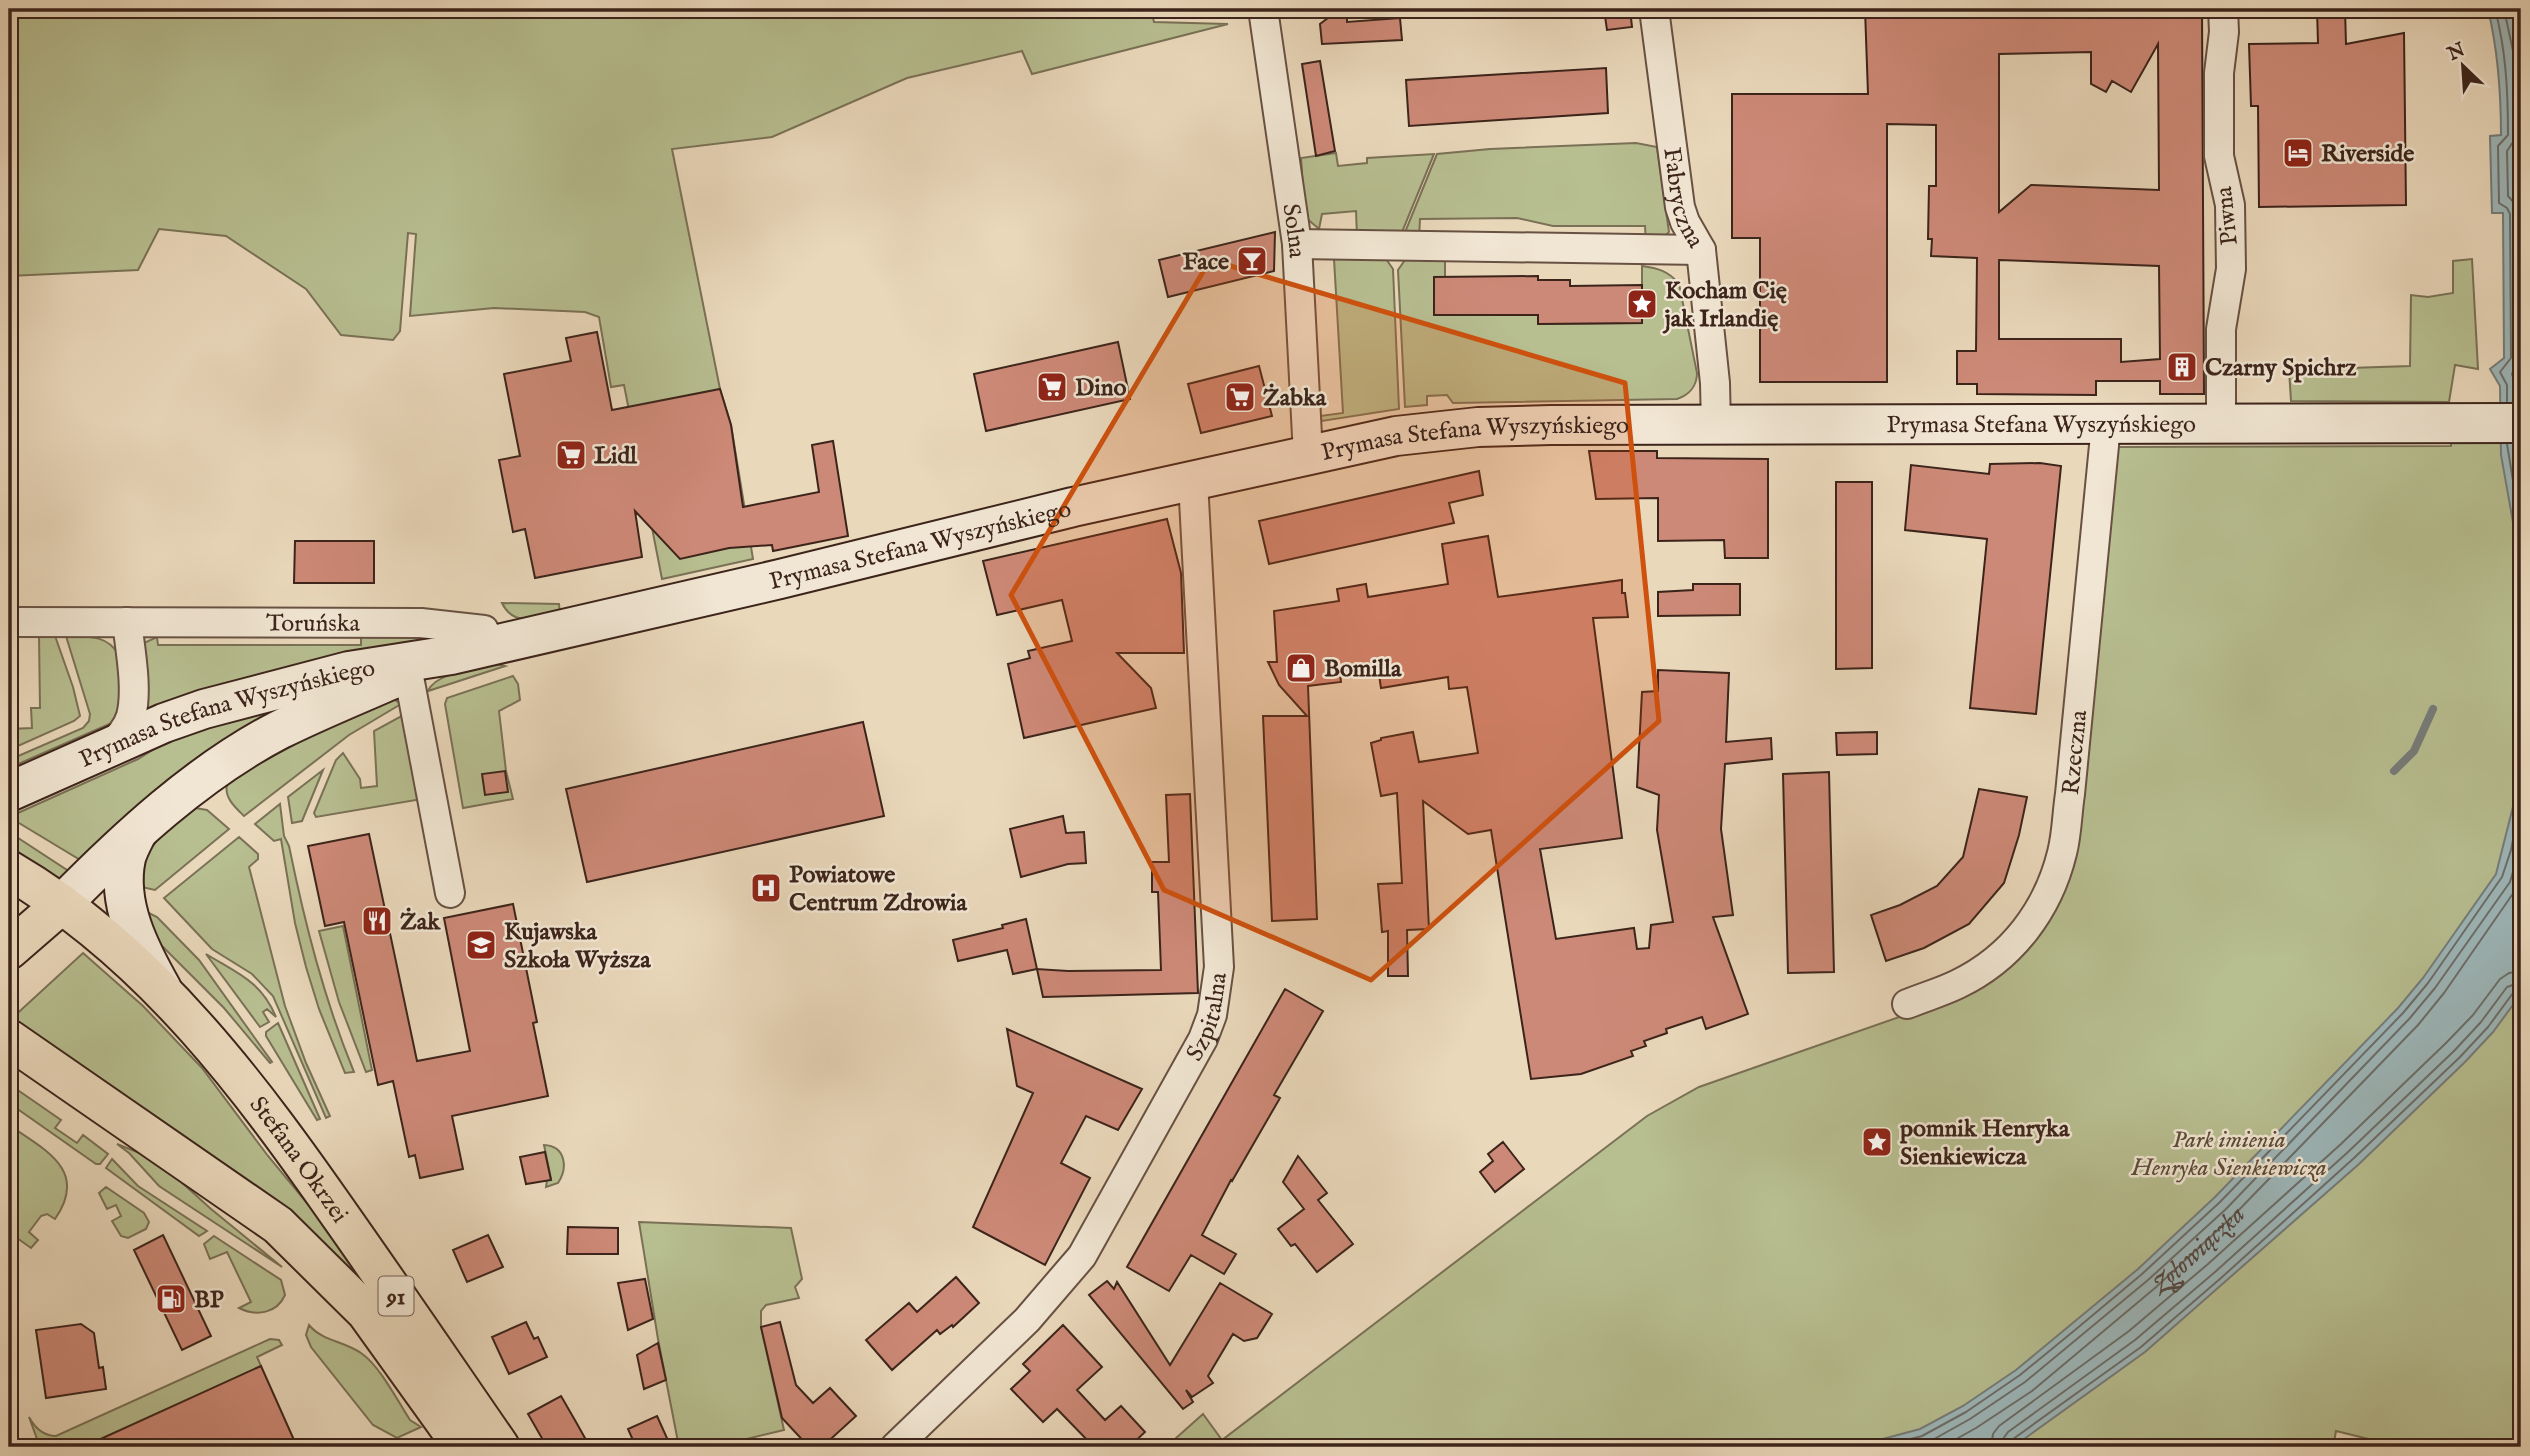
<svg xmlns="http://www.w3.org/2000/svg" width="2530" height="1456" font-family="'IM FELL English',serif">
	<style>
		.green { fill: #b7be90; stroke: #7a7156; stroke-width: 2 }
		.water { fill: #9db7ba; stroke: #767c7a; stroke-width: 2 }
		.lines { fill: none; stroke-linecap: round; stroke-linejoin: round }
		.shore { stroke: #6c6e6a; stroke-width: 2 }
		.stream { stroke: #767c7a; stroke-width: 8 }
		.building { fill: #cd8977; stroke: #3c241b; stroke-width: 2; fill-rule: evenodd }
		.street-casing { stroke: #685143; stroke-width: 32 }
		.secondary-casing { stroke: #3c241b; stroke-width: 42 }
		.primary-casing { stroke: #3c241b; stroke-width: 42 }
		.street { stroke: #f1e6d3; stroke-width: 28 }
		.secondary { stroke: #f1e6d3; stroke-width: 38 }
		.primary { stroke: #ead8bb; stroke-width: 38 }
		.marked { fill: #ce510e; fill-opacity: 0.2; stroke: #ce510e; stroke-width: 5; stroke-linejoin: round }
		.labels { text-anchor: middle; stroke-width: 5; stroke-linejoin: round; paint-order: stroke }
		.shield { fill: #f1e6d3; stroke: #725e52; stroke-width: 2 }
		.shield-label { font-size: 23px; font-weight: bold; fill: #3c241b }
		.poi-label { font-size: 24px; font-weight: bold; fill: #3c241b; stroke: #f1e6d3; text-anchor: start }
		.street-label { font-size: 24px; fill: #3c241b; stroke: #f1e6d3 }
		.park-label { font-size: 24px; font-style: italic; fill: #5b4a38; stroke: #f1e6d3 }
		.water-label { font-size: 26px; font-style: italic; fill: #544943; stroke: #f1e6d3 }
	</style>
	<rect width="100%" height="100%" fill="#ead8bb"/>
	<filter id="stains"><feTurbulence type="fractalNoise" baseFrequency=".00286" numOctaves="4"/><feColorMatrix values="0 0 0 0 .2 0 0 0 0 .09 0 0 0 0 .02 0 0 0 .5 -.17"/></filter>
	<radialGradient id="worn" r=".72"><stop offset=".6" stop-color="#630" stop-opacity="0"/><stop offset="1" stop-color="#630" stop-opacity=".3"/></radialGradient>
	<path class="green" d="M9,9H1151L1154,22L1228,24L1032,74L1022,51L907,78L772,137L672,149L720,389L731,425L753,559L662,579L624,385L611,387L599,317L585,312L494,308L410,316L416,234L408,233L400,331L393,340L341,335L306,289L226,236L159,229L138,270L9,276Z
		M1636,143L1657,147L1669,232L1664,237L1646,244L1645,226H1553L1517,218L1420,219L1419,238L1403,237L1437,154L1490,149Z
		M1336,153L1338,166L1367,163V158L1434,154L1400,237H1357L1356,211L1322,214L1319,229L1305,217L1301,158Z
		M1334,259H1386L1393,269L1399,409L1322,421L1320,416L1343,413Z
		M2472,259L2478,369L2455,365L2449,402L2291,401L2289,370L2410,366L2411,295L2428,297L2453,293V261Z
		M1405,260H1445V277H1434V315H1538V324L1642,323V266C1657,268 1669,271 1679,284L1697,373C1697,386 1689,395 1677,399L1453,403L1447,395L1427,396V405L1405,407L1398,270Z
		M2451,443H2521V1447H2401L2336,1431L2333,1447H1166L1203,1414L1222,1440L1647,1116L1699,1087L1945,1001L2044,919L2117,447L2451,446Z
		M502,603L559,604L560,614C538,617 514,628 502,603Z
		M361,631L432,636V638L429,642L144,709L139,650L144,643L157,637L158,645H361Z
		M39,635L55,636L73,687L80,716L74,721L9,750V729L32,728L31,708H40Z
		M66,636C86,637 107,634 118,654L122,703L114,722L9,768V760L83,728L89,721L90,714Z
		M497,664L505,666L428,691C436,672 477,669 497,664Z
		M513,676L518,684L520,700L499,711L506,771L513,799L463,808L445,704L447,698Z
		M392,698L401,704L349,735L244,816C236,808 224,798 227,785C233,761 366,710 392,698Z
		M293,700L232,736L82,861L9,817L138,759L170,739Z
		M407,713L422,799L316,817L314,813L336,760L343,753L360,779L361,788L377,786L374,731Z
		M323,770L302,821L292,823L288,797Z
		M280,804L284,836L289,846C305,924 324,999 354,1072L345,1073L319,1009L306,967L295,923L281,839L274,841L255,824Z
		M195,808L207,810L229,829L155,890L137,886C138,853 165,832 188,812Z
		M9,832L70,872L59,883L9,852Z
		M239,837L258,854V859L249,867L285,1006L306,1063L330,1116L326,1118L273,996L252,974L212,949L164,898Z
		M140,913H149L157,917L199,960L272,1062L270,1063L224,1008L152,936Z
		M343,926L372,1070L366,1072L339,1002L319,931Z
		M83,953L143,1006L202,1068L268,1156L326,1226L387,1310L9,1021Z
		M206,954C237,973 261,981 276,1017L267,1009L263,1012L269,1022L260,1027Z
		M278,1023L320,1119L317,1120L266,1036V1032Z
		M9,1084L61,1120L55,1128L77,1143L83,1135L108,1154L100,1164H96L9,1103Z
		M9,1125C45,1150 89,1170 55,1219L47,1214L41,1216L29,1232L38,1240L31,1248L17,1238L9,1248Z
		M117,1144L157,1160L211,1209L282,1267L159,1186L129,1153Z
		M544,1145C566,1146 568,1168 558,1183L546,1187L547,1180L551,1179Z
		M112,1159L138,1186L207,1231L199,1236L106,1168Z
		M106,1187L144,1213L149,1222L146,1229L128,1238L121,1236L112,1221L121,1216L116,1205L107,1209L99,1193Z
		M639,1222L791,1228L802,1279L795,1287L799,1298L766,1305L761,1311V1327L784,1430L713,1447H694L693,1444L679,1447L658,1339Z
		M214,1236L281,1280L285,1295C277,1313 257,1317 239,1308L251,1302L227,1252L210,1259L204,1244Z
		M309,1325C322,1341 344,1341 361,1353C380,1366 397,1400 410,1420L421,1427L397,1438L373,1425L311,1347L306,1335Z
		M270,1339L279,1340L282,1345L257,1357L261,1366L100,1440L104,1447H40L29,1417C35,1428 43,1436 56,1436Z"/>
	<path class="water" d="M2488,9H2521V567L2501,455L2500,386L2490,369L2504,358L2503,213H2492L2490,136L2501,135C2501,92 2498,51 2488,9Z
		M2521,775V994L2493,1032L2465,1062L2359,1164L2145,1352L2013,1447H1800L1864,1444L1920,1429L1963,1406L2016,1370L2138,1269L2215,1197L2398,1008L2423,978L2496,874Z"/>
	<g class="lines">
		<g class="shore">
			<path d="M2495,9C2506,50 2508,92 2508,135L2498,146L2499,203L2507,208L2510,214L2511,358L2500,372L2507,385V402"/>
			<path d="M2504,9L2513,51L2517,92V136L2507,151L2508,196L2516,205L2518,213L2520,358L2512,374L2515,383L2516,402"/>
			<path d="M2507,444L2521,529"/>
			<path d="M1880,1447L1922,1436L1966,1412L2020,1375L2075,1330L2142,1274L2220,1202L2403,1013L2428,983L2502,877L2511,850L2521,800"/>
			<path d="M1914,1447L1927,1443L1970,1419L2025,1382L2148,1280L2226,1209L2410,1018L2435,988L2510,882L2521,845"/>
			<path id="s1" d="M1942,1447L1976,1428L2032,1391L2155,1288L2233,1216L2418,1025L2444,993L2521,882"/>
			<path d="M1991,1447L1993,1434L1999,1426L2129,1331L2208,1264L2341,1144L2446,1043L2473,1015L2500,979L2509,973L2521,971"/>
			<path d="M2001,1447L2003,1439L2008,1432L2135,1340L2215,1272L2348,1152L2454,1051L2481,1022L2507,987L2521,982"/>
			<path d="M2010,1447L2013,1439L2141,1347L2221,1278L2354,1158L2460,1057L2488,1027L2513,993L2521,991"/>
		</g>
		<path class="stream" d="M2394,771L2414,751L2433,709"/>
	</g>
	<path class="building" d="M1604,9H1630L1632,27L1607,30Z
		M1865,9H2202L2204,394H2160V381H2096V395L1977,394V384H1957V351H1976L1977,258L1931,256L1932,239H1928L1929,186H1936V125L1887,124V382H1760V238H1732V94H1868ZM2158,44L2159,190L2031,185L1999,212V54L2091,52V84L2106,92L2112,81L2131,92ZM1999,260L2159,266L2160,359L2121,362V339H1999Z
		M2317,9H2345L2346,44L2404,33L2406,205L2259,207L2258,106H2251L2249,44L2318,43Z
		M1347,17V22L1400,18L1402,40L1322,44L1320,24L1328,18Z
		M1320,61L1335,151L1316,156L1302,64Z
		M1606,68L1608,113L1409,126L1406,80Z
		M1275,232L1274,271L1168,297L1159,260Z
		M1538,276V280H1570V286L1642,285V323L1538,324V315H1434V277Z
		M597,332L612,410L720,389L731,425L743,507L819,492L812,445L833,441L848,536L773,551L772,545L729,548L680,559L635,511L642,557L535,578L525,529L513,532L499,460L520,456L504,374L571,361L566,338Z
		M1118,342L1130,399L986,431L974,374Z
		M1259,366L1272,416L1201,433L1188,384Z
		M1589,451H1657V458L1768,459V558H1725L1724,540L1658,541V498L1596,499Z
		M1990,464L2040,463L2061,466L2036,714L1970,708L1987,539L1905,530L1911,465L1989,474Z
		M1479,471L1483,495L1449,503L1454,523L1269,564L1259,521Z
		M1836,482H1872V668L1836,669Z
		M1167,519L1181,573L1184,653H1117L1151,688L1156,708L1024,738L1008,664L1030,658L1028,651L1072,641L1062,600L997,615L983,561Z
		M1488,536L1498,597L1622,580V593H1625L1628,617L1593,618L1622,838L1540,849L1556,939L1634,928L1637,949L1649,948L1651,925L1673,922L1657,830L1659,795L1637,787L1642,692L1658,691V670L1729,673L1726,742L1771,738L1772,759L1725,764L1721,829L1733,915L1713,917L1748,1014L1706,1029L1702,1017L1666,1029L1667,1033L1644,1041L1646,1046L1631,1051L1633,1056L1581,1074L1531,1079L1491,830L1468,834L1423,801L1429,929L1407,930L1408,976H1388V931L1382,932L1378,884L1402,883L1397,793L1381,796L1371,743L1381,740V738L1413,732L1419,762L1478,753L1467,687L1449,689L1448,677L1381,688L1378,668L1340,674L1341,682L1308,686L1317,919L1272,921L1263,716H1307L1279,685L1268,662H1277L1274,611L1339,601L1337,589L1366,584L1368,597L1448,584L1442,544Z
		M295,541H374V583H294Z
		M1693,584H1740V615L1658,616V592L1693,590Z
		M863,722L884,816L587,882L566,789Z
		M1877,732V754L1837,755L1836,733Z
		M505,771L508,792L485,795L482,774Z
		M1829,772L1834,972L1788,973L1783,774Z
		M1979,789L2027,797L2019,835L2004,883L1969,924L1924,948L1886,961L1871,915L1900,905L1937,886L1963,857Z
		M1190,794L1198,993L1043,997L1037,969L1068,971L1161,970L1158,892H1152V862H1169L1166,795Z
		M1063,816L1066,833L1084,832L1086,863L1068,864L1021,877L1010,829Z
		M369,834L417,1061L470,1051L444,918L513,904L537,1022L533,1023L548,1096L452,1116L463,1169L420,1178L415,1155L409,1157L393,1081L378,1085L344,922L325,926L308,846Z
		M1026,919L1037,969L1013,974L1007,950L958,961L953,940L1003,928L1002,925Z
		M1285,989L1323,1011L1274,1095L1280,1098L1232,1181L1231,1180L1202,1235L1236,1254L1224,1274L1191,1255L1169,1291L1127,1267Z
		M1007,1029L1142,1089L1118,1130L1086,1116L1061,1163L1090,1178L1045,1265L973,1227L1033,1093L1017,1086Z
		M1503,1142L1524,1169L1495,1192L1480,1172L1493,1161L1488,1154Z
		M545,1152L551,1180L526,1184L520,1157Z
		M1298,1156L1327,1193L1318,1200L1353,1244L1317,1272L1295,1244L1291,1246L1278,1229L1304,1209L1283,1182Z
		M568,1227L618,1228V1254H567Z
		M163,1235L211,1336L182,1350L134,1250Z
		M488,1235L503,1267L467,1282L453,1250Z
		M956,1277L979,1303L953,1327L952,1325L940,1334L937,1330L892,1370L866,1340L909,1303L917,1312Z
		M645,1279L653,1319L628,1330L618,1283Z
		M1107,1281L1114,1289L1117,1282L1170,1365L1220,1283L1272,1314L1257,1338L1244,1341L1233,1334L1208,1376L1213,1383L1192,1397L1186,1390L1193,1402L1183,1409L1089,1295Z
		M526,1322L534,1339L538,1337L547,1357L509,1374L492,1337Z
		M780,1322L796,1385L813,1403L830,1388L856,1416L822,1447H809L782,1418L761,1327Z
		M81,1324L94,1333L99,1368L103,1367L106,1389L46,1398L36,1330Z
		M1063,1325L1102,1367L1077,1390L1105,1420L1121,1406L1145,1432L1129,1447H1094L1057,1409L1043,1422L1011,1389L1030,1371L1023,1364Z
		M658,1343L666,1380L644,1389L637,1355Z
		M261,1366L294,1440L277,1447H83Z
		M561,1396L576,1422L590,1447H547L528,1414Z
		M657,1416L671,1447H636L628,1429Z"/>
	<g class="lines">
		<g class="street-casing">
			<g id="street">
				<path id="s2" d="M1263,9L1297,244L1308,455"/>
				<path id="s3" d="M1654,9L1680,207L1685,222L1701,250L1715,383L1716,426"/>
				<path d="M1297,244L1701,250"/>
				<path d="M2221,424V329L2231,269L2230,205L2219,156V73L2224,32L2223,9"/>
				<path id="s4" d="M9,622L421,623L484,630L490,645"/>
				<path d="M406,661L450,893"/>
				<path d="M109,748C118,738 127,729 131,716C138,690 130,648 127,622"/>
				<path id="s5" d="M1907,1004C1924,997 1942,992 1958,984C2012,958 2048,910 2062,853C2067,834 2067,813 2070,794L2106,425"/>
				<path id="s6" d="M895,1447L1027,1320L1082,1256L1203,1039L1212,1015L1219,967L1193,481"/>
			</g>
		</g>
		<g class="secondary-casing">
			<g id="secondary">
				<path id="s7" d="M9,792L164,723L204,709L349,671L451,655L780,579L1073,507L1396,436L1478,427L1551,425L2521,423"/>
				<path d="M137,833C133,841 128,850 126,858C116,904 140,950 162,989"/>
				<path d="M62,904C126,839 198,772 279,730C315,712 354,696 391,680"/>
			</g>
		</g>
		<g class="primary-casing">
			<g id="primary">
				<path id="s8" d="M9,870C153,954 252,1089 346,1224C398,1298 449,1373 500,1447"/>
				<path d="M9,950L62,904"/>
				<path d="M9,1039L278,1225L366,1312L463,1447"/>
			</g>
		</g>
		<use href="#street" class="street"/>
		<use href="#secondary" class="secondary"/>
		<use href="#primary" class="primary"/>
	</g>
	<path class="marked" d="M1210,260L1625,383L1659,721L1371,980L1164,890L1011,595Z"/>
	<defs>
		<g id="hotel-square" transform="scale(1.575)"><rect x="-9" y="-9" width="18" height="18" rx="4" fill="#8f2418" stroke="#f1e6d3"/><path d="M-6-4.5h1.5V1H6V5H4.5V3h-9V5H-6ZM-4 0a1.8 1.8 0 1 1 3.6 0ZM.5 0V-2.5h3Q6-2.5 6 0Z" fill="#fff"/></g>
		<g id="bar-square" transform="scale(1.575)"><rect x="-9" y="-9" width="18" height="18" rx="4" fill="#8f2418" stroke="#f1e6d3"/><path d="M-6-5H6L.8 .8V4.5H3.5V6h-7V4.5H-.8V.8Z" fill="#fff"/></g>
		<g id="sight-square" transform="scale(1.575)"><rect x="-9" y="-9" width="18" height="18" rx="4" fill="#8f2418" stroke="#f1e6d3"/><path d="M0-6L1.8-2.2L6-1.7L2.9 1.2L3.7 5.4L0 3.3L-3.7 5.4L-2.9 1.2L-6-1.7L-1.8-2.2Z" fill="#fff"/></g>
		<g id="building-square" transform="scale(1.575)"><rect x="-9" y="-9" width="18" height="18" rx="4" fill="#8f2418" stroke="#f1e6d3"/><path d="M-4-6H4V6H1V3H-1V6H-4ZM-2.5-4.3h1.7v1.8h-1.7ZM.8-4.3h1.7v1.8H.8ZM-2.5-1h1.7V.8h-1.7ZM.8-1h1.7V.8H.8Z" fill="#fff"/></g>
		<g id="supermarket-square" transform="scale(1.575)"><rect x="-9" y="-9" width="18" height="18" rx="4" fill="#8f2418" stroke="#f1e6d3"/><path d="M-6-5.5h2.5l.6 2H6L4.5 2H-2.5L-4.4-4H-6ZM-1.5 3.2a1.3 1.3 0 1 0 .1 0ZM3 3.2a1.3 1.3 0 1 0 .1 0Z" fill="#fff"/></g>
		<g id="shop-square" transform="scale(1.575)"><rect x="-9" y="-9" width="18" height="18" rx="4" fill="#8f2418" stroke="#f1e6d3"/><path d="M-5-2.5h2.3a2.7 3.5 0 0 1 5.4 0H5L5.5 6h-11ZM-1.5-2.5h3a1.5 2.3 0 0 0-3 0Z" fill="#fff"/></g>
		<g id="hospital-square" transform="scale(1.575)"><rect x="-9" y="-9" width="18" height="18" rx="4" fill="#8f2418" stroke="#f1e6d3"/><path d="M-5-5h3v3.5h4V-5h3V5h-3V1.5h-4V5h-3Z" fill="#fff"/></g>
		<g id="restaurant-square" transform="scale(1.575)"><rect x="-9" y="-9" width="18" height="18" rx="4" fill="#8f2418" stroke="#f1e6d3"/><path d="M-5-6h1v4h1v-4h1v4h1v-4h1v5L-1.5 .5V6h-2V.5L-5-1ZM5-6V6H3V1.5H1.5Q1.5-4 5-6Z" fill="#fff"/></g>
		<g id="university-square" transform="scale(1.575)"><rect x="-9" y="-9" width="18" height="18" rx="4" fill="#8f2418" stroke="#f1e6d3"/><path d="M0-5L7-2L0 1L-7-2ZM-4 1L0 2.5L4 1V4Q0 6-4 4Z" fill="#fff"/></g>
		<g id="fuel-square" transform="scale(1.575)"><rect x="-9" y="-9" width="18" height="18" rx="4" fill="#8f2418" stroke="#f1e6d3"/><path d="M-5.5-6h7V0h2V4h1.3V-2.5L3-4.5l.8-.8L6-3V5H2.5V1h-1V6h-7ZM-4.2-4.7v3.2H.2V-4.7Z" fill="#fff"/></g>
	</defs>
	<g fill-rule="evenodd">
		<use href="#hotel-square" x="2298" y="153"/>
		<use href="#bar-square" x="1252" y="261"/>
		<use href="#sight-square" x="1642" y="304"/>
		<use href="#building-square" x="2182" y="367"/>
		<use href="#supermarket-square" x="1052" y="387"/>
		<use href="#supermarket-square" x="1240" y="397"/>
		<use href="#supermarket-square" x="571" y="455"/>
		<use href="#shop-square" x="1301" y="668"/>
		<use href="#hospital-square" x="766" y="888"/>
		<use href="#restaurant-square" x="377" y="921"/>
		<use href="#university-square" x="481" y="945"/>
		<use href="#sight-square" x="1877" y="1142"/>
		<use href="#fuel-square" x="171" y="1299"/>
	</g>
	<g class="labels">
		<rect class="shield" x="378.5" y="1276.5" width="35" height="39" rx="5"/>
		<g class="shield-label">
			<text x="396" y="1304">91</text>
		</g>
		<g class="poi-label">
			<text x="2321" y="161">Riverside</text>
			<text x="1229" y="269" text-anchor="end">Face</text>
			<text x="1665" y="298">Kocham Cię<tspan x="1665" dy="28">jak Irlandię</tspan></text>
			<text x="2205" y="375">Czarny Spichrz</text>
			<text x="1075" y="395">Dino</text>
			<text x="1263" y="405">Żabka</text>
			<text x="594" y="463">Lidl</text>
			<text x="1324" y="676">Bomilla</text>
			<text x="789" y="882">Powiatowe<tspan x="789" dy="28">Centrum Zdrowia</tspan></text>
			<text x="400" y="929">Żak</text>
			<text x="504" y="939">Kujawska<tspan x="504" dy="28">Szkoła Wyższa</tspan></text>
			<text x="1900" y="1136">pomnik Henryka<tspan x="1900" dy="28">Sienkiewicza</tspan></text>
			<text x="194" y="1307">BP</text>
		</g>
		<g class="street-label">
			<text dy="8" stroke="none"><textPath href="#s3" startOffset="191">Fabryczna</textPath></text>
			<text transform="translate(2226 216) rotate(-96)" y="8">Piwna</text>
			<text dy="8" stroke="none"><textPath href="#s2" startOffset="224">Solna</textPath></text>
			<text dy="8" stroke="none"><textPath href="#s7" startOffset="2081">Prymasa Stefana Wyszyńskiego</textPath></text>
			<text dy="8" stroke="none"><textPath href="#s7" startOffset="1514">Prymasa Stefana Wyszyńskiego</textPath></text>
			<text dy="8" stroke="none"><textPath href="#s7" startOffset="947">Prymasa Stefana Wyszyńskiego</textPath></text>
			<text dy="8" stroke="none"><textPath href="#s4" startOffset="304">Toruńska</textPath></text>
			<text dy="8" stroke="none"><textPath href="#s7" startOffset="233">Prymasa Stefana Wyszyńskiego</textPath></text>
			<text dy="8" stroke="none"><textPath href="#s5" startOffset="329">Rzeczna</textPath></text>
			<text dy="8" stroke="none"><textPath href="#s6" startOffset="539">Szpitalna</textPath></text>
			<text dy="8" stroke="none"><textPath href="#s8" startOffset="413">Stefana Okrzei</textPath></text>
		</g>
		<g class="park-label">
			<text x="2229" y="1147">Park imienia<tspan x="2229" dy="28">Henryka Sienkiewicza</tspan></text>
		</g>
		<g class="water-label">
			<text dy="9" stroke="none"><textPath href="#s1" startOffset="324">Zgłowiączka</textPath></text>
		</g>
	</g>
	<rect width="2530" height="1456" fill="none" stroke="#ead8bb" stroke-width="35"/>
	<rect x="10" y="10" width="2509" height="1435" fill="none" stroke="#3c241b" stroke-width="3.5"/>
	<rect x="18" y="18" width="2495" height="1421" fill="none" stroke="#3c241b" stroke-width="2"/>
	<g transform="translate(2463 66) rotate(335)" stroke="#f1e6d3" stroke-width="5" paint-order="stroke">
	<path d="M0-5L12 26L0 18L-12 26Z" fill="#3c241b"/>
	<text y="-10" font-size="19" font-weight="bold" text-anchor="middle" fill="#3c241b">N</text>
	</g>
	<rect width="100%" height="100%" filter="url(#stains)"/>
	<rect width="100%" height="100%" fill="url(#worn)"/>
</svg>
